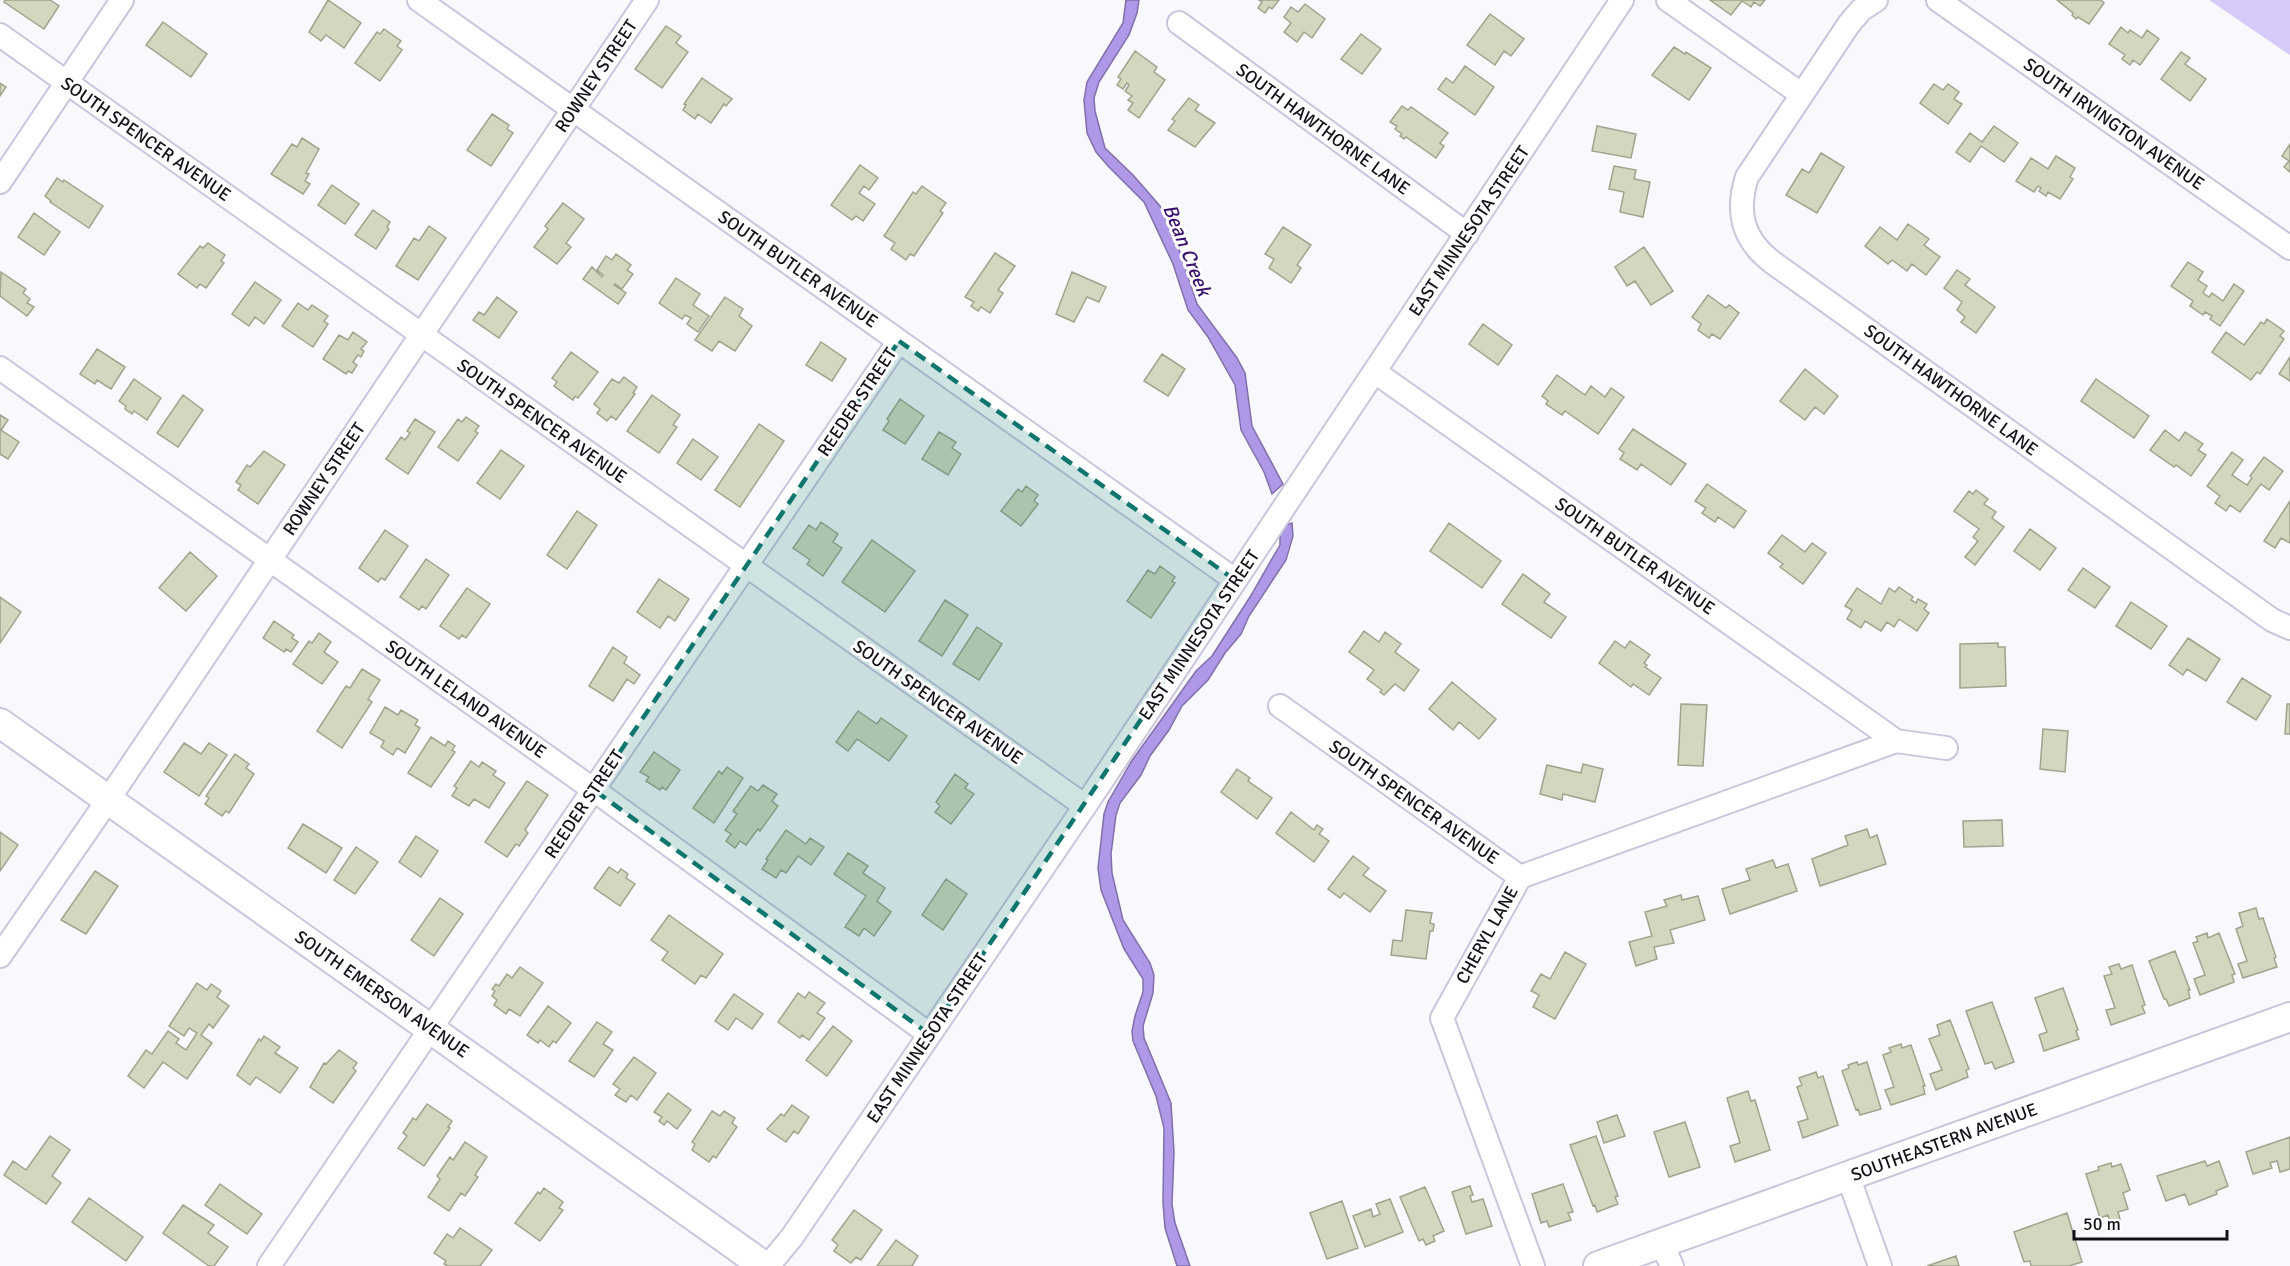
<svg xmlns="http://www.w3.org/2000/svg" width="2290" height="1266" viewBox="0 0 2290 1266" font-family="Signika,sans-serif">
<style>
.green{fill:#d6caf9}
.water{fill:#af98e8;stroke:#8070aa;stroke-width:1.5}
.building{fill:#d3d7bf;stroke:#a0a48d;stroke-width:1.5}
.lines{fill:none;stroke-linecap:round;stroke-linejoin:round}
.minor-casing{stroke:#cbc5dc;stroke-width:26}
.major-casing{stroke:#cbc5dc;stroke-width:32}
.minor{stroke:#fff;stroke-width:22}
.major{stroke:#fff;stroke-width:28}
.marked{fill:#0f766e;fill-opacity:0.2;stroke:#0f766e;stroke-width:4.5;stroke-dasharray:12 8;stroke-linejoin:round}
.labels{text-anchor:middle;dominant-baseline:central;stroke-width:6;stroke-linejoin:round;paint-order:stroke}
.street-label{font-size:18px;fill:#141119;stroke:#fff}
.water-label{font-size:20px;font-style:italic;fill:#3b116e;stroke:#fff}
</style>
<rect width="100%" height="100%" fill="#f9f8fd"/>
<path class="green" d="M2209 0H2290V55Z"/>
<path class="water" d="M1126 0H1139L1137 13 1129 35 1099 82 1094 98 1095 111 1105 148 1133 175 1160 206 1178 246 1197 304 1237 358 1245 373 1252 426 1283 484 1272 494 1264 472 1241 430 1235 385 1208 337 1188 310 1173 264 1144 202 1108 166 1096 152 1087 133 1084 100 1087 82 1123 23Z
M1292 523 1293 536 1286 560 1249 616 1241 634 1225 653 1208 680 1182 706 1169 730 1150 756 1141 775 1120 803 1116 815 1111 854 1112 873 1123 920 1150 963 1154 975 1153 993 1143 1026 1144 1038 1171 1103 1174 1152 1172 1204 1175 1223 1190 1266H1177L1165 1228 1163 1203 1164 1128 1156 1096 1133 1041 1132 1031 1135 1016 1143 992V979L1124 949 1101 890 1098 868 1104 814 1108 802 1131 762 1196 671 1212 656 1250 597 1280 545V527Z"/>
<path class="building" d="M5 0H50L59 6 44 29 4 2Z
M328 0 361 23 344 48 326 35 321 41 309 32Z
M1259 0H1279L1272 9 1269 7 1265 13 1258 8 1262 2Z
M1710 0H1765L1760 6 1754 2 1751 7 1742 1 1731 15Z
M2057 0H2101L2104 3 2089 24 2078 17 2076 19 2072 15 2073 13Z
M1305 4 1325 19 1312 38 1304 32 1297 42 1284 32 1291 23 1284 17 1291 7 1298 12Z
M1490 14 1524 39 1511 56 1504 51 1495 65 1467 45Z
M163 22 207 54 191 77 146 45Z
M666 26 681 36 676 43 688 52 662 88 635 69Z
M2121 27 2128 33 2130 30 2142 38 2147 30 2159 39 2140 65 2133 60 2130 65 2122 59 2125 55 2109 44Z
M384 29 401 41 397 46 402 50 380 81 355 63 377 32 380 34Z
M1361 34 1381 49 1362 74 1341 59Z
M1674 47 1685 54 1686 52 1711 68 1689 100 1652 75Z
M1135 51 1157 67 1154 72 1165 80 1139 118 1128 110 1133 103 1128 100 1132 96 1125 91 1129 85 1127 83 1123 89 1117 85 1121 79 1118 77Z
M2181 52 2190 58 2185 64 2206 79 2190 101 2161 79Z
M1465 66 1494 87 1475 115 1438 89 1446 78 1453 83Z
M702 78 732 99 726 106 724 104 711 123 698 114 695 119 683 110 686 105 684 104Z
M0 83 6 87 0 96Z
M1934 84 1943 90 1948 84 1959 92 1954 99 1962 104 1948 124 1920 103Z
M1189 98 1199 105 1195 110 1215 123 1195 147 1168 130 1175 121 1172 119Z
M1402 106 1408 110 1411 107 1448 133 1440 143 1444 146 1436 158 1406 137 1404 139 1400 136 1402 134 1395 129 1397 126 1390 122Z
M492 114 509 125 507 129 513 133 491 166 467 150Z
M1597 126 1636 134 1631 158 1592 151Z
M1994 126 2018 143 2004 162 1981 146 1970 162 1956 152 1970 133 1982 142Z
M302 138 319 149 306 173 309 174 305 181 310 184 303 194 271 174 292 144 297 147Z
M2290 144V172L2284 167 2289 161 2282 156Z
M1821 153 1844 167 1817 213 1786 195 1802 169 1809 173Z
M2056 156 2075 168 2070 177 2073 179 2060 199 2048 192 2046 196 2039 191 2041 188 2038 186 2034 192 2016 181 2031 158 2048 169Z
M860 165 878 178 869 190 864 186 859 193 875 204 863 221 856 216 852 220 831 205Z
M1614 166 1636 170 1634 179 1650 182 1643 217 1620 212 1624 192 1609 189Z
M57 178 63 182 64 180 103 206 89 228 50 202 51 201 45 196Z
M332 185 359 204 345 224 318 205Z
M922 186 946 203 940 211 943 213 914 256 910 254 906 260 891 249 895 243 884 236 913 192 916 194Z
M563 203 584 219 566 243 571 247 557 264 534 247 548 229 545 226Z
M373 210 390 222 387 227 389 229 376 249 355 235Z
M34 213 60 232 44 255 18 237Z
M1908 224 1929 239 1924 245 1940 257 1926 275 1912 264 1907 271 1892 260 1888 264 1865 246 1880 227 1897 240Z
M429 226 446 238 418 280 396 266 414 238 419 241Z
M1283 227 1311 245 1297 265 1301 268 1291 283 1269 268 1274 259 1265 254Z
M208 243 225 255 221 261 224 263 206 288 200 284 197 288 178 274 200 246 203 248Z
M1644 247 1673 291 1651 305 1635 281 1627 286 1615 267Z
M995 253 1015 266 998 290 1003 293 990 313 981 307 978 311 971 306 974 302 965 297Z
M616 254 631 265 627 270 633 274 622 289 615 284 614 285 626 293 618 304 583 279 592 267 602 277 603 275 597 270 606 256 612 260Z
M2188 262 2203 272 2198 280 2207 286 2203 293 2209 297 2212 293 2223 301 2234 284 2244 291 2220 326 2210 319 2212 316 2205 312 2203 315 2190 306 2193 301 2171 286Z
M1957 270 1970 279 1965 285 1995 307 1976 333 1961 322 1965 317 1957 310 1962 302 1944 288Z
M1 272 26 289 23 293 30 299 27 303 34 307 27 316 0 296Z
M1072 272 1106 287 1099 302 1087 297 1074 322 1056 314Z
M676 278 700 294 693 305 709 316 698 332 687 324 691 318 685 315 682 319 659 303Z
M255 282 281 300 264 324 255 317 249 326 232 314Z
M1708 295 1726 308 1729 305 1739 313 1720 339 1712 334 1709 338 1698 330 1701 324 1692 317Z
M497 297 517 312 499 338 473 320 479 312 484 315Z
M725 297 743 309 739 316 752 326 735 351 719 341 712 351 695 340Z
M298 303 308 310 312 305 328 316 324 321 328 324 313 347 282 326Z
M2267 319 2284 331 2280 336 2284 339 2260 374 2257 372 2251 380 2212 352 2226 332 2244 345 2261 322 2264 324Z
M1483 324 1512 345 1498 365 1469 344Z
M353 332 367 342 361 349 364 351 361 357 358 355 353 362 357 365 352 373 348 371 346 374 323 359 339 335 348 340Z
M821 342 846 359 832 381 806 365Z
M97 349 125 367 111 389 97 380 95 384 80 374Z
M571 352 598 372 578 398 575 396 573 400 554 386 557 382 552 378Z
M1162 354 1185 369 1168 396 1144 381Z
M2290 357V381L2279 374Z
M1805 369 1838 396 1824 414 1815 407 1805 420 1780 401Z
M1557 375 1585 395 1591 386 1605 397 1611 388 1624 397 1598 434 1565 411 1562 415 1546 404 1548 401 1542 396Z
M624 377 637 387 633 393 635 394 616 420 611 416 607 421 597 413 600 409 594 404 612 379 619 383Z
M134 379 161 398 147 420 134 411 132 414 125 409 126 406 119 401Z
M2096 379 2149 416 2134 438 2081 401Z
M183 395 203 410 178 447 157 433Z
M652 395 680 415 673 425 677 427 659 453 627 431Z
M900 399 924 416 905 444 883 430 889 421 887 419Z
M0 415 8 420 1 430 19 442 8 459 0 454Z
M466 417 479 426 475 431 478 433 458 461 438 447 458 419 462 422Z
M415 419 435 432 408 474 386 459 401 437 405 440 410 433 407 431Z
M759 424 784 441 740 507 715 490Z
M1633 429 1686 464 1671 485 1641 464 1637 470 1620 459 1624 453 1619 449Z
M2165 430 2179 441 2185 432 2203 444 2198 450 2206 455 2191 476 2176 465 2174 467 2150 450Z
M939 432 956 442 952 448 961 454 948 475 922 459Z
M693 439 718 457 701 480 677 463Z
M501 450 524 466 500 499 477 483Z
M264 451 285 465 258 504 238 490 241 485 236 482 247 465 250 467Z
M2232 452 2243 460 2232 475 2247 485 2252 478 2250 476 2264 457 2283 471 2269 490 2261 484 2240 512 2230 505 2226 511 2215 503 2220 496 2207 486Z
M1707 484 1746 511 1734 528 1718 517 1715 522 1702 513 1706 508 1695 501Z
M1026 486 1038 495 1034 501 1038 504 1021 526 1001 511 1018 489 1022 492Z
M1976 490 1988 499 1984 504 1996 512 1992 518 2004 527 1975 565 1965 557 1978 541 1973 537 1979 529 1954 511 1969 491 1973 494Z
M2290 501V543L2281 538 2275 548 2264 541Z
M577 511 597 525 567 569 547 555Z
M821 522 838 534 833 542 842 548 823 576 807 564 810 560 793 548 809 525 816 530Z
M1449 523 1501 561 1482 588 1430 551Z
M2030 529 2056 548 2040 570 2014 551Z
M385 530 408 546 385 580 381 578 378 582 359 568Z
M1782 535 1805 552 1812 543 1826 553 1803 584 1780 567 1783 564 1768 553Z
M872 540 915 571 885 612 842 582Z
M190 552 217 576 186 611 159 588Z
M426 559 449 575 426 609 422 606 419 610 400 597Z
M1160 566 1175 577 1172 581 1175 583 1151 618 1127 601 1148 570 1155 574Z
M2083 568 2110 587 2095 608 2068 590Z
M1523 574 1550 594 1544 602 1566 617 1551 638 1502 604Z
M659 579 689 599 675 621 668 616 660 628 637 612Z
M1899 587 1913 597 1911 600 1916 603 1918 599 1927 604 1924 609 1929 613 1917 631 1899 619 1894 627 1887 622 1881 631 1865 621 1861 628 1847 619 1852 610 1845 606 1857 588 1881 604 1889 588 1895 592Z
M467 588 490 604 466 638 462 635 459 639 440 626Z
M0 597 21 612 0 643Z
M945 600 968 615 942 656 919 641Z
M2131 602 2167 626 2151 649 2116 626Z
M274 621 294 635 292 638 298 642 291 652 286 649 284 652 263 638Z
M977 627 1002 644 979 680 953 664Z
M1364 631 1379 642 1385 632 1401 644 1395 652 1419 670 1404 691 1395 684 1384 695 1380 692 1382 690 1367 679 1374 670 1349 652Z
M319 633 331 642 324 652 338 662 322 684 293 664 309 641 312 643Z
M2188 638 2220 659 2206 681 2187 669 2183 675 2169 665Z
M1615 641 1625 648 1630 641 1650 655 1644 663 1647 665 1645 667 1661 678 1649 695 1633 684 1631 687 1599 663Z
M1998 643V647H2005L2006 686 1960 688V644Z
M613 647 627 657 624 663 640 675 634 684 627 679 613 701 589 686Z
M362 669 380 680 368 699 372 702 342 748 317 731 346 686 350 688Z
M2242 678 2271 696 2256 720 2227 702Z
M1452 682 1496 719 1479 739 1459 722 1453 730 1429 709Z
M1681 704 1707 705 1703 766 1678 765Z
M2287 704H2290V734H2285Z
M385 707 398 715 401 710 418 720 415 725 420 728 405 753 397 748 393 755 381 747 384 741 370 733Z
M858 711 877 724 881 718 907 736 889 761 857 739 848 751 836 742Z
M2043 729 2068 731 2065 772 2040 769Z
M431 737 445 746 448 741 455 746 452 750 455 752 431 787 408 773Z
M184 743 201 754 209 743 227 755 199 796 164 772Z
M654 752 680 770 666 790 662 787 660 790 646 781 649 777 640 772Z
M235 754 249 764 246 768 254 774 229 813 226 811 222 816 205 804 209 798 206 796Z
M471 761 479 767 482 762 496 771 493 775 505 783 489 808 474 799 469 806 452 796 457 788 454 786Z
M1583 764 1603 769 1595 802 1563 794 1562 800 1540 794 1547 765 1581 773Z
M727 767 743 778 714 823 693 808 719 771 722 774Z
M1237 769 1250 778 1248 781 1272 798 1257 819 1221 792Z
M955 774 968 784 965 788 974 794 951 824 935 812 940 806 936 802Z
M527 781 548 795 525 830 528 833 519 846 516 844 507 857 485 842Z
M763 785 777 794 772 801 778 806 760 831 758 829 746 845 740 841 735 848 726 841 731 834 725 830 737 814 733 811 751 786 758 791Z
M1291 812 1314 830 1317 825 1323 829 1319 834 1329 841 1314 862 1276 833Z
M2002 820 2003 846 1964 847 1963 821Z
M303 824 342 848 326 873 288 848Z
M1867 829 1870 838 1877 835 1886 864 1820 886 1812 859 1848 845 1845 836Z
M786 830 806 844 810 838 824 847 811 865 798 856 786 873 781 870 776 878 762 869 768 860 766 859Z
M0 832 18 845 0 871Z
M416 836 438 851 421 877 399 862Z
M356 847 378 862 355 894 334 880Z
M848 853 868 866 863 873 885 888 877 901 891 912 874 936 864 928 859 936 845 927 866 896 834 874Z
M1353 856 1369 868 1363 875 1386 891 1370 912 1344 893 1340 898 1328 889Z
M1773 860 1776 868 1788 864 1797 891 1730 914 1722 889 1750 880 1746 869Z
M609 867 618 873 621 869 628 874 626 878 635 884 620 906 594 888Z
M95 871 118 886 86 934 61 920Z
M946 879 967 894 943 930 922 915Z
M1681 895 1682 900 1698 896 1705 920 1670 930 1674 943 1654 947 1657 959 1636 966 1629 942 1652 936 1645 912 1667 906 1664 900Z
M440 898 463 914 434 956 411 940Z
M2256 908 2259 919 2263 918 2276 957 2274 958 2277 967 2243 978 2238 964 2247 961 2236 929 2243 926 2239 913Z
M1406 910 1432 913 1430 923 1434 924 1433 931H1430L1426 959 1391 955 1393 940 1402 941Z
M669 915 723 954 706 978 701 975 695 984 662 960 668 952 651 940Z
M2207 933 2208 938 2219 933 2235 974 2232 975 2234 982 2200 995 2194 979 2205 975 2193 943 2198 941 2196 937Z
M2175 951 2190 990H2188L2190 998 2169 1006 2166 999H2164L2149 961Z
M1565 952 1586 964 1555 1019 1533 1007 1539 995 1531 991 1541 974 1550 979Z
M2119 964 2121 969 2132 965 2145 1005 2142 1006 2145 1013 2111 1025 2106 1010 2115 1008 2104 976 2112 974 2109 967Z
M520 967 543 983 520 1016 509 1009 506 1014 494 1005 497 1000 492 996 495 991 492 989 496 984 499 986 507 974 512 978Z
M197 983 207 990 211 984 221 991 217 997 229 1006 213 1028 209 1024 201 1035 212 1043 187 1079 163 1062 144 1088 128 1076 146 1050 152 1054 168 1031 179 1039 176 1043 186 1050 197 1033 189 1028 184 1036 169 1026Z
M2063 988 2078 1030 2076 1031 2079 1039 2044 1051 2039 1035 2047 1032 2035 998Z
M809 992 825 1003 817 1013 825 1018 809 1040 802 1035 800 1038 778 1022 798 993 805 998Z
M734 994 763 1014 752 1029 736 1018 728 1030 715 1021Z
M1992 1002 2014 1062 1995 1069 1992 1062 1985 1064 1966 1011Z
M548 1006 571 1023 556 1043 553 1041 549 1047 540 1040 538 1043 527 1035Z
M1950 1020 1969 1069 1966 1070 1968 1077 1936 1090 1930 1074 1942 1070 1929 1039 1940 1035 1937 1025Z
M597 1022 612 1032 603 1044 613 1050 594 1077 569 1061Z
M833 1026 852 1041 827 1076 806 1060Z
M264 1036 280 1047 275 1053 298 1068 280 1093 256 1077 250 1085 237 1075 259 1039 261 1041Z
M1901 1044 1902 1048 1911 1045 1925 1086H1923L1925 1094 1891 1105 1885 1090 1894 1087 1883 1055 1891 1052 1889 1048Z
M339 1050 357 1063 353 1068 356 1071 333 1103 310 1087 324 1063 326 1064Z
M634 1057 656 1073 637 1100 631 1095 626 1102 615 1095 620 1089 613 1084Z
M1857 1062 1858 1065 1867 1062 1881 1109 1860 1115 1858 1109 1856 1110 1842 1071 1849 1068 1848 1065Z
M1816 1072 1818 1078 1823 1076 1838 1125 1803 1138 1798 1122 1808 1119 1797 1087 1802 1085 1799 1078Z
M1748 1091 1751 1101 1755 1100 1770 1150 1735 1162 1730 1146 1740 1143 1727 1098Z
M668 1093 691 1110 677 1129 667 1121 664 1125 659 1121 662 1117 654 1112Z
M427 1104 452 1121 448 1127 450 1128 424 1166 398 1148 407 1136 403 1133 413 1118 416 1120Z
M792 1105 809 1117 798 1134 794 1131 786 1142 767 1129 781 1114 784 1116Z
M712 1111 720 1116 724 1111 735 1118 732 1123 737 1127 716 1158 713 1156 709 1162 692 1150 695 1144 692 1142Z
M1617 1115 1625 1136 1604 1143 1597 1122Z
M1685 1122 1700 1167 1669 1177 1654 1132Z
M50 1136 70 1150 52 1176 61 1183 46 1204 4 1175 13 1161 26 1170Z
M1596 1136 1618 1196 1615 1197 1618 1204 1597 1212 1595 1205 1593 1206 1570 1145Z
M2290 1137V1169L2280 1172 2277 1161 2270 1163 2272 1168 2253 1174 2246 1152Z
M465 1142 487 1157 475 1175 478 1177 465 1196 461 1193 449 1211 428 1197 440 1179 437 1176 450 1157 453 1160Z
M2205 1161 2207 1166 2219 1161 2228 1186 2216 1191 2217 1194 2189 1205 2185 1194 2166 1201 2157 1176Z
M2111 1163 2112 1167 2121 1164 2130 1190 2123 1193 2128 1209 2118 1212 2120 1219 2110 1222 2108 1215 2100 1218 2086 1174 2099 1170 2098 1167Z
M220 1184 262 1214 247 1234 205 1205Z
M1563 1184 1573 1212 1568 1213 1571 1220 1549 1227 1547 1221 1541 1223 1532 1194Z
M1470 1186 1473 1195 1470 1196 1472 1202 1483 1199 1492 1226 1466 1234 1452 1192Z
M1425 1187 1444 1231 1433 1236 1435 1241 1426 1245 1423 1239 1419 1241 1400 1197Z
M544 1188 563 1202 559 1208 563 1210 540 1241 515 1223 538 1192 540 1194Z
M89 1198 143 1237 126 1261 72 1222Z
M1390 1199 1403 1232 1365 1247 1353 1216 1371 1209 1373 1217 1380 1214 1376 1204Z
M1342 1201 1358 1248 1327 1259 1310 1213Z
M183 1205 214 1225 208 1233 228 1247 214 1266H209L163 1233Z
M854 1210 882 1230 861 1260 856 1257 851 1263 834 1251 838 1245 832 1240Z
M2067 1213 2082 1262 2069 1266H2031L2030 1261 2024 1262 2014 1232Z
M460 1228 492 1250 480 1266H448L444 1264 446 1261 434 1253 447 1234 453 1238Z
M896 1240 918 1256 912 1266H877Z
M1956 1256 1959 1266H1927Z"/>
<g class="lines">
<defs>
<path id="minor" d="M419 0 1235 580
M1668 0 1801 94
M1876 0 1861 10 1849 24 1747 177C1736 211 1742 239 1772 262L2272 620 2290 628
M1938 0 2290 248
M1179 23 1467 234
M0 35 1085 806
M0 182 122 0
M0 368 594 790 929 1034
M1375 372 1896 741 1946 748
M1280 706 1520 877
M0 956 108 800 647 0
M1848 1176 1880 1266
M1661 1243 1672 1266
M269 1266 899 341
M768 1266 792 1237 1085 806 1622 0
M1533 1266 1442 1018 1520 877 1896 741"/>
<path id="major" d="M0 723 764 1266
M1598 1266 2290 1017"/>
</defs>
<use href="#minor" class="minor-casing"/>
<use href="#major" class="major-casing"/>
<use href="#minor" class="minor"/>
<use href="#major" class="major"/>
</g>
<path class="marked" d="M899 341 1235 580 929 1034 594 790Z"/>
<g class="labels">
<g class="street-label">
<text transform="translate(596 76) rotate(-56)">ROWNEY STREET</text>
<text transform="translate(2114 124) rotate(35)">SOUTH IRVINGTON AVENUE</text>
<text transform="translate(1323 129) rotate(36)">SOUTH HAWTHORNE LANE</text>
<text transform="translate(146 139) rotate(35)">SOUTH SPENCER AVENUE</text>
<text transform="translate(1469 231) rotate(-56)">EAST MINNESOTA STREET</text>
<text transform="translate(798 269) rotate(35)">SOUTH BUTLER AVENUE</text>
<text transform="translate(1951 390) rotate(36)">SOUTH HAWTHORNE LANE</text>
<text transform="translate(857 402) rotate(-56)">REEDER STREET</text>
<text transform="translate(542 421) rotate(35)">SOUTH SPENCER AVENUE</text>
<text transform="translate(324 479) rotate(-56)">ROWNEY STREET</text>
<text transform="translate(1635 556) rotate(35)">SOUTH BUTLER AVENUE</text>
<text transform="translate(1199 635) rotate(-56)">EAST MINNESOTA STREET</text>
<text transform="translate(466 699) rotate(35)">SOUTH LELAND AVENUE</text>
<text transform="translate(938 702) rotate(35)">SOUTH SPENCER AVENUE</text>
<text transform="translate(1414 802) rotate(35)">SOUTH SPENCER AVENUE</text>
<text transform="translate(584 804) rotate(-56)">REEDER STREET</text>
<text transform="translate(1487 935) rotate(-61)">CHERYL LANE</text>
<text transform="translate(382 994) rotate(35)">SOUTH EMERSON AVENUE</text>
<text transform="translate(927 1038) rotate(-56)">EAST MINNESOTA STREET</text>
<text transform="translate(1944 1142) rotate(-20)">SOUTHEASTERN AVENUE</text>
</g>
<g class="water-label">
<text transform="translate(1187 250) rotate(68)">Bean Creek</text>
</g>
</g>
<path d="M2074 1230v9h153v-9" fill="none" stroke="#141119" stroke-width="3"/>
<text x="2083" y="1230" font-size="18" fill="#141119" stroke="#ffffff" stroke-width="4.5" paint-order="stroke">50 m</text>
</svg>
